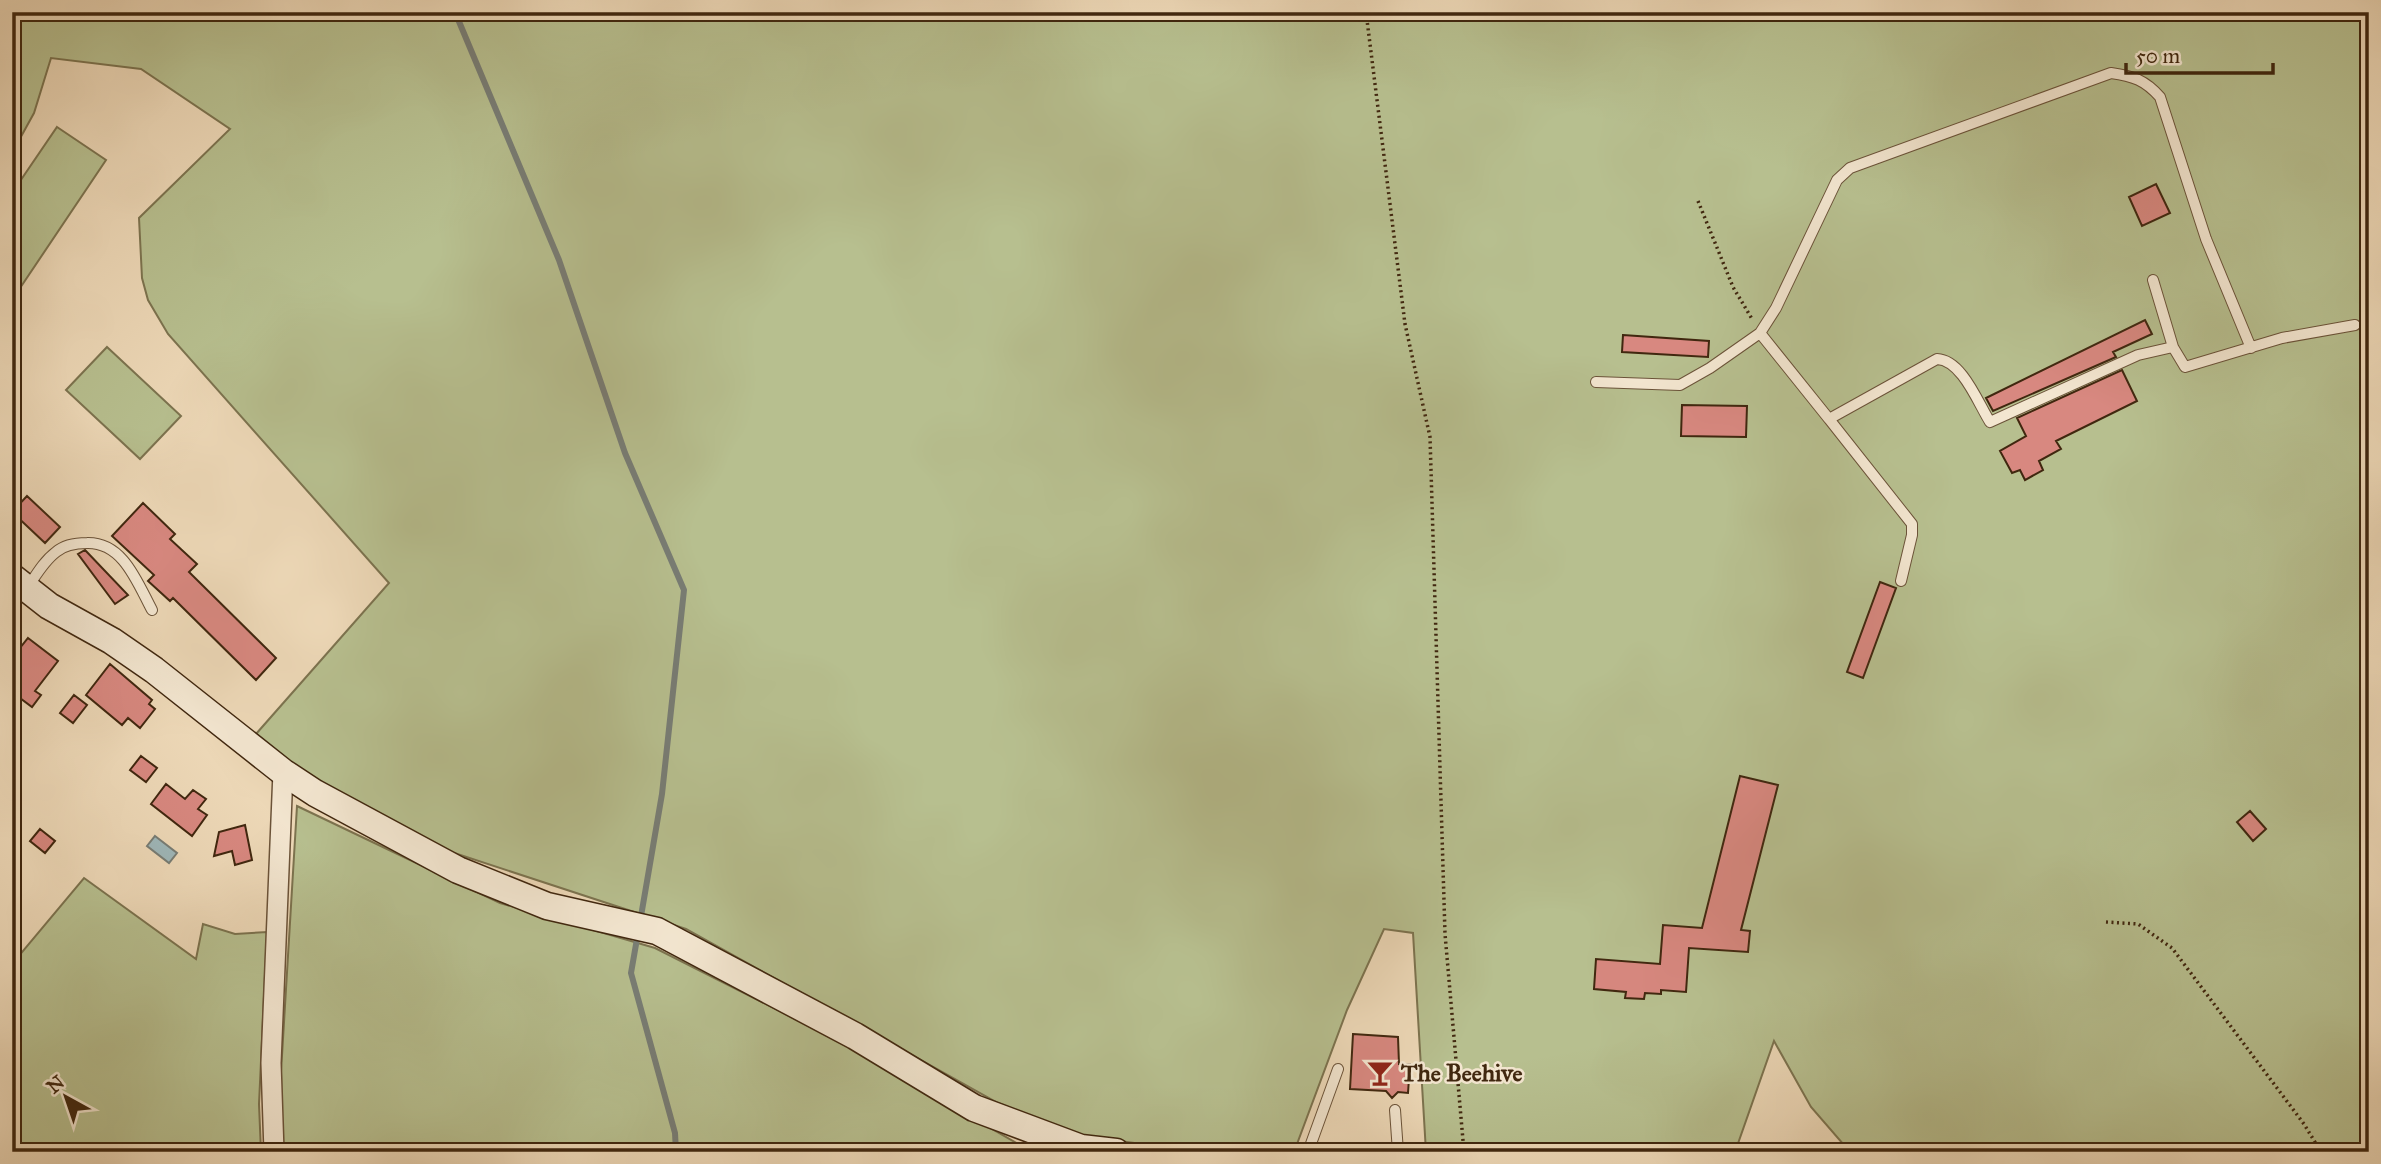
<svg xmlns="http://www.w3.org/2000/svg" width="2381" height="1164" viewBox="0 0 2381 1164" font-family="'IM FELL Great Primer',serif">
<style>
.green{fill:#b7bf8f;stroke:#7c734f;stroke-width:2}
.water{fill:#9eb7b9;stroke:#787d75;stroke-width:2}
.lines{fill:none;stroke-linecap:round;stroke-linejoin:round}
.stream{stroke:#787d75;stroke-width:6}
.building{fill:#d88880;stroke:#40270f;stroke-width:2}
.lane-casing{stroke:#6b5339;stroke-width:12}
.street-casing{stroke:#6b5339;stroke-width:22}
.secondary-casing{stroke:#40270f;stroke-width:29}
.path{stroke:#40270f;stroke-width:3.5;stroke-dasharray:2 3.5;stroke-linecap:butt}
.lane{stroke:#f3e6d0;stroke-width:10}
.street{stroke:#f3e6d0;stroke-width:19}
.secondary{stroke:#f3e6d0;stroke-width:26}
.labels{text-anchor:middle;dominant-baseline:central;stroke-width:5;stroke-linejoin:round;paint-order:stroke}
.poi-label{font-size:24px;font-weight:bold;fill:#40270f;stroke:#f3e6d0;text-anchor:start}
</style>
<rect width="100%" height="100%" fill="#edd8b7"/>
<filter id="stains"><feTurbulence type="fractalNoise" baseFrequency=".00286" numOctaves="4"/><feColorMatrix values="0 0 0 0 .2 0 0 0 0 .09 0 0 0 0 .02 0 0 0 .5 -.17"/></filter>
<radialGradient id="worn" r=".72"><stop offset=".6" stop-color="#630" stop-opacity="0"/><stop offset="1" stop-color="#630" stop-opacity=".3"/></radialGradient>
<path class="green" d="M12 12H2369V1152H1850L1811 1107 1774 1041 1735 1152H1426L1413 933 1384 929 1347 1010 1294 1152 1174 1148 1079 1136 998 1103 686 929 430 845 309 778 256 734 389 583 168 334 148 300 142 278 139 218 230 129 141 69 51 58 34 113 12 153Z
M57 127 106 160 12 300V193Z
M107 347 181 416 140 459 66 390Z
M297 806 500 903 655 948 835 1039 1032 1152H282L281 1072Z
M84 878 196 959 203 924 235 934 267 932 259 1104 261 1152H12V964Z"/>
<path class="water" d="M155 836 177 853 169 863 147 846Z"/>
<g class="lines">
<path class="stream" d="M455 12 559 260 625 453 684 590 662 794 640 922
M638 933 631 973 675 1133 676 1152"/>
</g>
<path class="building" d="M2156 184 2170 213 2142 226 2129 197Z
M2145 320 2152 334 2113 352 2116 357 1993 411 1986 398Z
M1623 335 1709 341 1708 357 1622 352Z
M2122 370 2137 401 2056 441 2061 449 2039 461 2043 470 2025 480 2020 470 2012 473 2000 451 2026 436 2017 418Z
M1682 405 1747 406 1746 437 1681 436Z
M27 496 60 527 45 543 12 512Z
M143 503 175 534 170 539 197 564 189 572 276 658 256 680 173 598 170 601 148 581 154 575 112 536Z
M85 550 128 595 115 604 78 554Z
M1880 582 1896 588 1863 678 1847 672Z
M28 638 58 661 35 691 41 695 32 707 12 692V658Z
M110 664 152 700 149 704 155 709 140 728 128 718 122 725 86 695Z
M74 695 87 705 73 723 60 713Z
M141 756 157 768 146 782 130 770Z
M1740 776 1778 785 1741 930 1750 931 1748 952 1689 948 1686 992 1661 990V994L1645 993 1644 999 1625 998 1626 992 1594 989 1596 959 1660 964 1663 925 1702 928Z
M166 784 185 799 193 790 206 799 198 809 207 815 192 836 151 804Z
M2250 811 2266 829 2253 841 2237 822Z
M245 825 252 860 235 865 232 851 214 856 219 832Z
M40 829 55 841 45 853 30 841Z
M1353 1034 1398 1037 1399 1064H1410L1408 1093 1398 1092 1392 1098 1386 1091 1350 1089Z"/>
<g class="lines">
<defs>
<path id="lane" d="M2153 280 2173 347
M1760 333 1829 419 1937 359C1962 360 1978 403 1990 422L2138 355 2173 347 2185 367 2282 338 2355 325
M1596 382 1680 385 1710 368 1760 333 1776 308 1837 180 1850 168 2111 73C2133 76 2145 80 2160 97L2206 239 2251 348
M1829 419 1912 524V535L1901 581
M28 587C36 575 44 561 56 552 64 545 76 543 87 543 123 542 137 582 152 610
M1395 1110 1398 1152
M1308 1152 1338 1069"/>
<path id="street" d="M274 1152 271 1063 283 772"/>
<path id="secondary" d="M12 577 49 606 112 641 154 670 283 772 315 793 458 870 547 906 657 931 855 1036 974 1108 1081 1148 1116 1152"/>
</defs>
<use href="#lane" class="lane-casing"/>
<use href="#street" class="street-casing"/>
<use href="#secondary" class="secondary-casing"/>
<path class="path" d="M1366 12 1405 324 1430 437 1445 934 1464 1152
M1698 201 1733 287 1752 319
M2106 922 2138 924 2172 948 2304 1124 2321 1152"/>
<use href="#lane" class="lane"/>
<use href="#street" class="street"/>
<use href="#secondary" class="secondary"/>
</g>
<defs>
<symbol id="bar-bare" viewBox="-9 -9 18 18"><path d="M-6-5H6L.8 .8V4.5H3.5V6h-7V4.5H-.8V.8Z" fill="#8f2418" stroke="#f3e6d0" stroke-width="2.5" paint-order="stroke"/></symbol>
</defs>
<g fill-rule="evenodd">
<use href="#bar-bare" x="1361" y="1054" width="38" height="38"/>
</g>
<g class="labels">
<g class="poi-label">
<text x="1401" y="1073">The Beehive</text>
</g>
</g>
<rect width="2381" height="1164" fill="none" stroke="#edd8b7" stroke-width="42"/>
<rect x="14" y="14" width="2353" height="1136" fill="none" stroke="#40270f" stroke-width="3.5"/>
<rect x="21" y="21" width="2339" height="1122" fill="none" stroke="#40270f" stroke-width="2"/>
<g transform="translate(66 1097) rotate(320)" stroke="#f3e6d0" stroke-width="5" paint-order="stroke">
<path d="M0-5L12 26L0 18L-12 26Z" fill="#40270f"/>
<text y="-10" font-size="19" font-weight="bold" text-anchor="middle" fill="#40270f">N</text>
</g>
<path d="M2126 63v10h147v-10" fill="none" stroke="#40270f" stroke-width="3.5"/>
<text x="2136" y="63" font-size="21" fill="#40270f" stroke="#f3e6d0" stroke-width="5" paint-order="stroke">50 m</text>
<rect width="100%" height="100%" filter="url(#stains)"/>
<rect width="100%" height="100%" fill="url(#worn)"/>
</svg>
